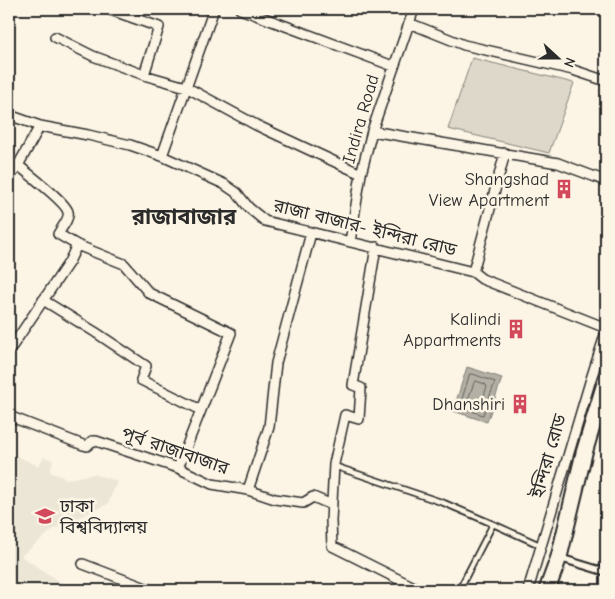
<svg xmlns="http://www.w3.org/2000/svg" width="615" height="599" viewBox="0 0 615 599" font-family="'Comic Neue','Noto Sans Bengali',sans-serif">
<style>
.built{fill:#ece6d7}
.green{fill:#ded8ca;stroke:#84827a}
.water{fill:#b4b0a5;stroke:#7d7b74}
.lines{fill:none;stroke-linecap:round;stroke-linejoin:round}
.shore{stroke:#62605c;stroke-width:1}
.service-casing{stroke:#2b2b2b;stroke-width:8}
.pedestrian-casing{stroke:#2b2b2b;stroke-width:10}
.minor-casing{stroke:#2b2b2b;stroke-width:12}
.trunk-casing{stroke:#2b2b2b;stroke-width:19}
.service{stroke:#fcf5e5;stroke-width:4.5}
.pedestrian{stroke:#fcf5e5;stroke-width:6}
.minor{stroke:#fcf5e5;stroke-width:9}
.trunk{stroke:#fcf5e5;stroke-width:15}
.labels{text-anchor:middle;dominant-baseline:central;stroke-width:5;stroke-linejoin:round;paint-order:stroke}
.street-label{font-size:18px;fill:#2b2b2b;stroke:#fcf5e5}
.poi-label{font-size:18px;fill:#2b2b2b;stroke:#fcf5e5;text-anchor:end}
.district-label{font-size:22px;font-weight:bold;fill:#2b2b2b;stroke:#fcf5e5}
</style>
<rect width="100%" height="100%" fill="#fcf5e5"/>
<filter id="ink" filterUnits="userSpaceOnUse"><feTurbulence type="fractalNoise" baseFrequency=".02" numOctaves="2"/><feDisplacementMap in="SourceGraphic" scale="10" xChannelSelector="R" yChannelSelector="G"/><feConvolveMatrix kernelMatrix="1 2 1 2 8 2 1 2 1" color-interpolation-filters="sRGB"/></filter>
<g filter="url(#ink)">
<path class="built" d="M9 452 38 466 44 457 53 460 50 472 67 479 94 474 117 481 108 504 55 528 21 556 71 589 70 590H9Z"/>
<path class="green" d="M472 58 574 83 549 153 448 129Z"/>
<path class="water" d="M467 367 502 378 487 422 453 411Z"/>
<g class="lines">
<path class="shore" d="M470 374H473L495 382 483 415 460 407Z
M476 381 485 384 487 386 481 406 479 407 469 404 467 402 474 383Z"/>
<defs>
<path id="service" d="M334 466 444 503 493 524
M459 590 493 524 542 546"/>
<path id="pedestrian" d="M560 558 606 572"/>
<path id="minor" d="M108 9 159 27 144 75
M240 9 393 66
M409 23 464 45 573 70 606 81
M55 37 93 56 144 75 186 87 256 125 361 174
M9 115 40 126 88 135 130 145 162 156 224 184 237 193 249 208 265 221 473 272 482 279 606 328
M372 131 558 163 606 181
M162 156 214 9
M18 165C27 173 66 202 68 212 70 218 61 229 58 234L77 245 124 264 149 293 231 333 201 410 141 380 146 366 95 332 43 300
M9 177 16 169 40 126
M350 242 361 174 372 131 414 9
M376 247 353 385 361 388 359 419 345 415 334 464 331 521 332 546 420 590
M473 272 505 153
M9 351 69 262 77 245
M9 416 83 445 87 446 92 441H96L178 468 212 484 248 490 275 499 303 503 313 497 332 505
M178 468 201 410
M248 490 269 427 276 363 311 233
M83 564 151 590
M528 590 590 382 606 332"/>
<path id="trunk" d="M547 590 559 557 584 453 606 380"/>
</defs>
<use href="#service" class="service-casing"/>
<use href="#pedestrian" class="pedestrian-casing"/>
<use href="#minor" class="minor-casing"/>
<use href="#trunk" class="trunk-casing"/>
<use href="#service" class="service"/>
<use href="#pedestrian" class="pedestrian"/>
<use href="#minor" class="minor"/>
<use href="#trunk" class="trunk"/>
</g>
</g>
<defs>
<symbol id="building-bare" viewBox="-9 -9 18 18"><path d="M-4-6H4V6H1V3H-1V6H-4ZM-2.5-4.3h1.7v1.8h-1.7ZM.8-4.3h1.7v1.8H.8ZM-2.5-1h1.7V.8h-1.7ZM.8-1h1.7V.8H.8Z" fill="#d1495b" stroke="#fcf5e5" stroke-width="2.5" paint-order="stroke"/></symbol>
<symbol id="university-bare" viewBox="-9 -9 18 18"><path d="M0-5L7-2L0 1L-7-2ZM-4 1L0 2.5L4 1V4Q0 6-4 4Z" fill="#d1495b" stroke="#fcf5e5" stroke-width="2.5" paint-order="stroke"/></symbol>
</defs>
<g fill-rule="evenodd">
<use href="#building-bare" x="550" y="175" width="28" height="28"/>
<use href="#building-bare" x="502" y="315" width="28" height="28"/>
<use href="#building-bare" x="506" y="390" width="28" height="28"/>
<use href="#university-bare" x="31" y="502" width="28" height="28"/>
</g>
<g class="labels">
<g class="street-label">
<text transform="translate(361 119) rotate(-74)">Indira Road</text>
<text transform="translate(365 228) rotate(14)">রাজা বাজার- ইন্দিরা রোড</text>
<text transform="translate(175 451) rotate(19)">পূর্ব রাজাবাজার</text>
<text transform="translate(549 456) rotate(-74)">ইন্দিরা রোড</text>
</g>
<g class="poi-label">
<text x="549" y="179">Shangshad<tspan x="549" dy="21">View Apartment</tspan></text>
<text x="501" y="319">Kalindi<tspan x="501" dy="21">Appartments</tspan></text>
<text x="505" y="404">Dhanshiri</text>
<text x="60" y="506" text-anchor="start">ঢাকা<tspan x="60" dy="21">বিশ্ববিদ্যালয়</tspan></text>
</g>
<g class="district-label">
<text x="184" y="217">রাজাবাজার</text>
</g>
</g>
<rect width="615" height="599" fill="none" stroke="#fcf5e5" stroke-width="30"/>
<rect x="15" y="15" width="585" height="569" fill="none" stroke="#2b2b2b" stroke-width="2" filter="url(#ink)"/>
<g transform="translate(558 58) rotate(111)" stroke="#fcf5e5" stroke-width="4" paint-order="stroke">
<path d="M0-4L9 19L0 12L-9 19Z" fill="#2b2b2b"/>
<text y="-8" font-size="14" font-weight="bold" text-anchor="middle" fill="#2b2b2b">N</text>
</g>
</svg>
